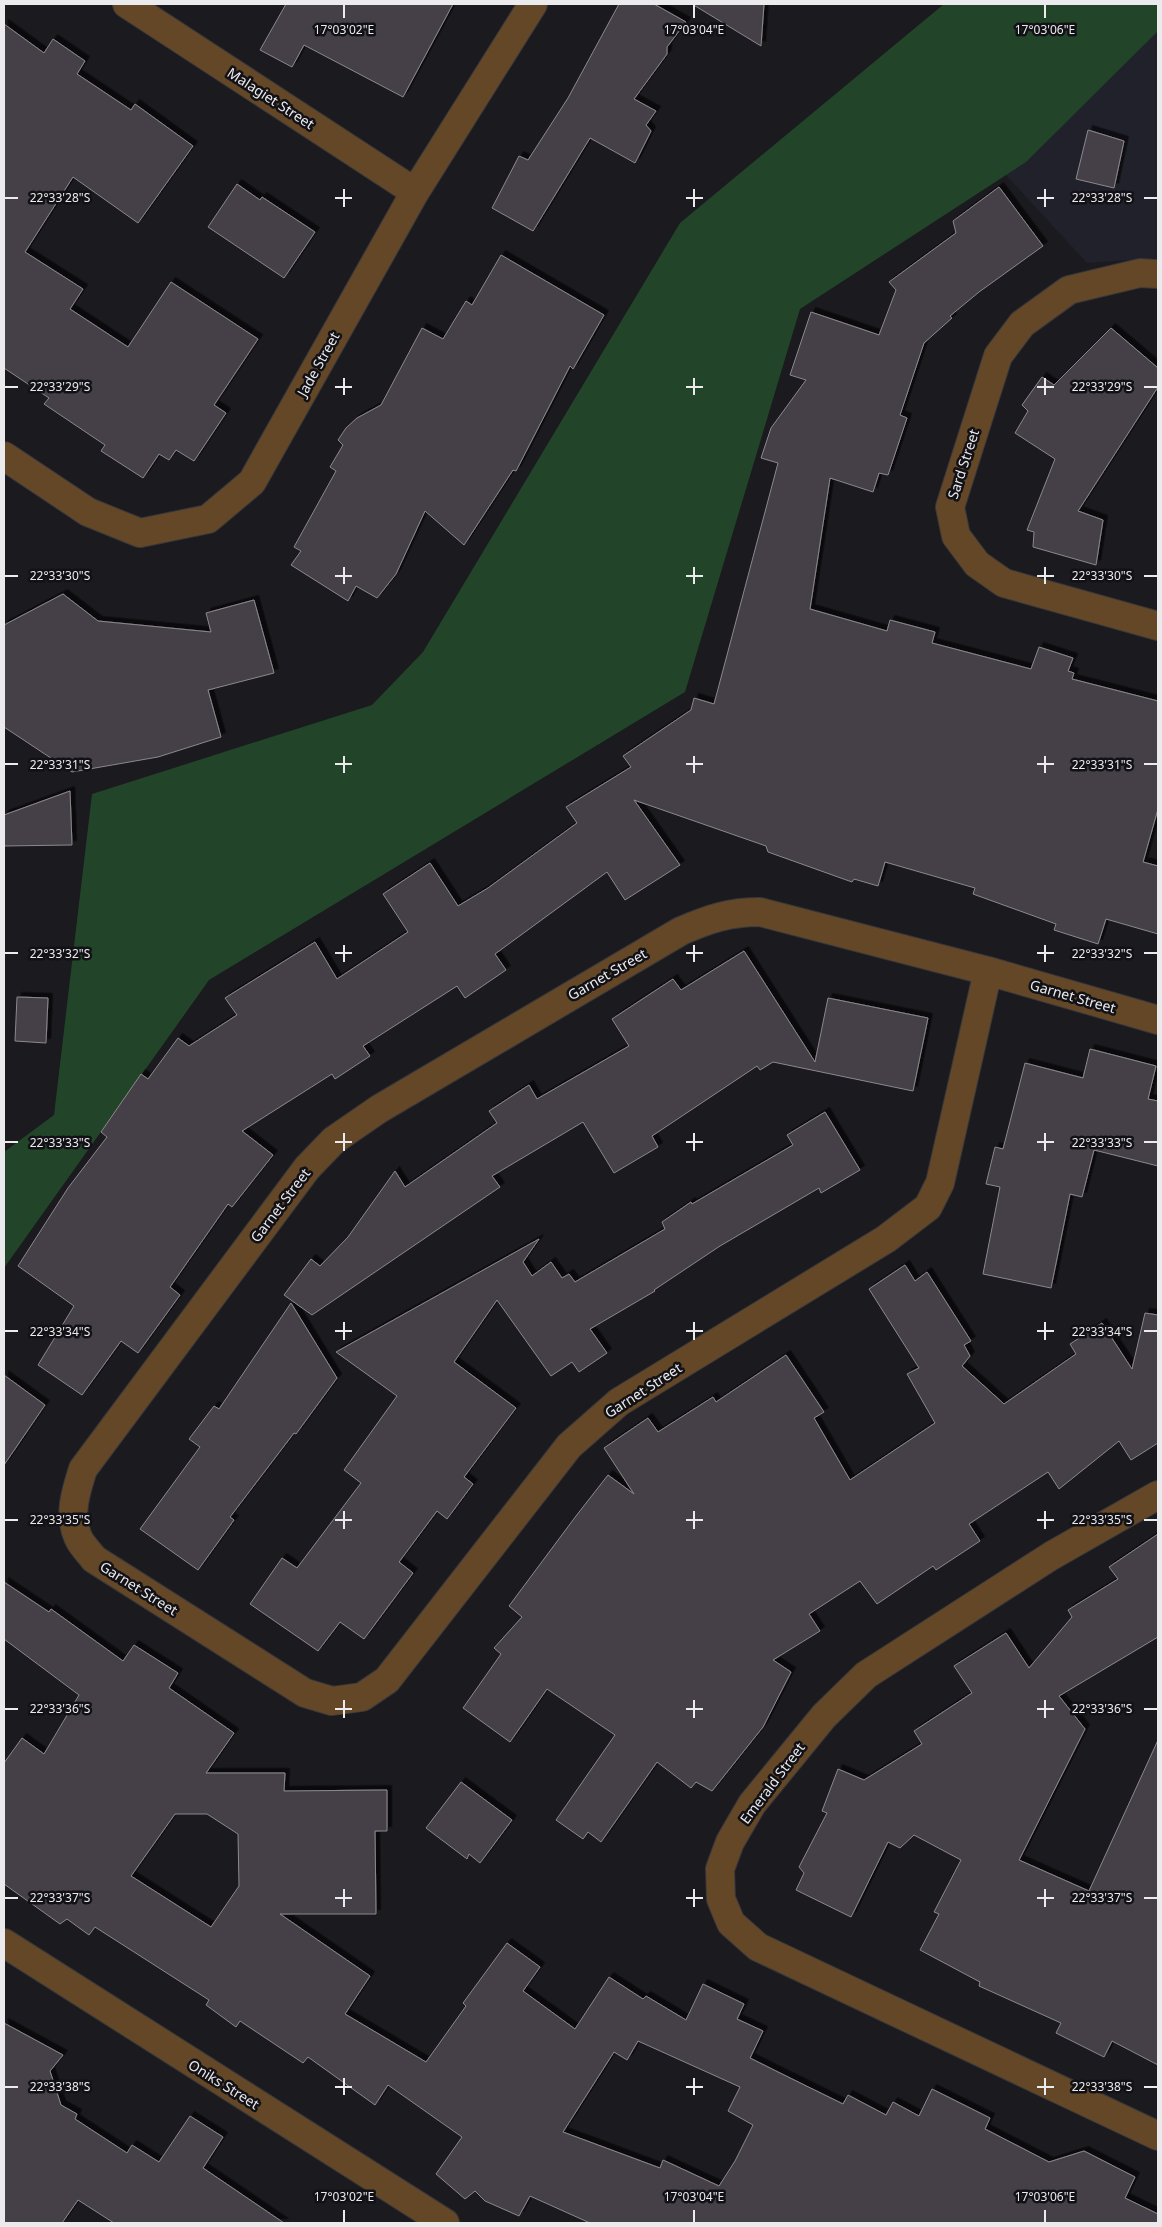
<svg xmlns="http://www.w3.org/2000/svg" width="1162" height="2227" viewBox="0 0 1162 2227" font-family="'Noto Sans',sans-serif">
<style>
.built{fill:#21212c}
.green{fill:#22452a}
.building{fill:#454146;stroke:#8c888d;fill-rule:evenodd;filter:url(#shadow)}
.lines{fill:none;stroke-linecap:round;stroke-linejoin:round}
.street-casing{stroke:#37373c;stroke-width:30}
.street{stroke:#634727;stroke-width:28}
.ticks{fill:none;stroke:#ebebee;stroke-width:2}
.labels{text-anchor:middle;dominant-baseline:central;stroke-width:5;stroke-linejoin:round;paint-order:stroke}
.street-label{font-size:14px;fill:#ebebee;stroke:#111116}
.ticks-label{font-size:12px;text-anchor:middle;fill:#ebebee;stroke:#111116;stroke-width:5;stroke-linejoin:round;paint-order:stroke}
</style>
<defs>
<filter id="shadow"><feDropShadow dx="4.5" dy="-4.5" stdDeviation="0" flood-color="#0009"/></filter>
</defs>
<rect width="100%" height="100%" fill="#1a1a1f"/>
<path class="built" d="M1158 29V258L1087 263 1004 173Z"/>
<path class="green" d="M944 4H1158V31L1026 162 800 309 685 692 209 980 4 1268V1152L54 1115 92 794 372 705 423 652 680 223Z"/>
<path class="building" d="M286 4H453L403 97 304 45 292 67 260 50Z
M619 4H654L686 22 667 47V54L634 99 656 111 646 125 651 131 635 163 590 138 533 231 492 208 519 156 528 160 568 98Z
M692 4H764L761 46Z
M4 24 44 53 53 39 85 61 77 74 131 110 135 104 193 146 138 223 73 177 25 252 83 289 70 309 128 347 171 282 258 339 214 405 226 413 194 461 176 450 169 460 159 454 143 478 101 451 105 445 44 404 49 398 4 368Z
M1088 130 1124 141 1114 188 1076 179Z
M237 184 260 200 262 197 315 232 284 278 208 227Z
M999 187 1043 246 979 292 950 316 952 318 924 343 900 415 907 418 888 475 879 473 873 492 830 478 810 609 887 631 890 620 935 632 932 643 1031 669 1039 647 1073 658 1068 671 1074 673 1072 679 1158 701V809L1143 862 1158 866V934L1106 919 1098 944 1054 930 1056 924 973 894 975 888 885 862 878 886 854 879 852 882 768 852 766 846 634 800 680 865 625 900 607 872 495 954 506 970 465 998 457 986 363 1046 370 1056 335 1079 332 1074 242 1131 273 1155 232 1207 228 1204 170 1287 180 1295 138 1353 121 1341 82 1395 38 1365 74 1306 18 1266 68 1188 107 1137 101 1132 141 1074 148 1079 178 1038 189 1046 237 1015 225 998 315 942 337 979 408 932 383 894 430 863 458 906 488 888 577 823 566 807 631 767 623 756 691 710 694 698 714 704 778 463 761 458 771 428 806 380 790 375 811 312 879 335 896 290 889 282 956 233 953 221Z
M501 255 604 315 573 369 570 366 516 471 513 470 464 545 425 511 396 574 377 598 356 586 348 601 291 565 301 551 294 547 336 471 330 467 343 445 338 440 346 428 357 418 381 405 422 328 443 339 466 301 472 305Z
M1111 328 1158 368V387L1078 511 1103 520 1096 565 1033 547 1034 532 1027 530 1055 459 1015 433 1028 411 1022 405 1042 377 1054 385Z
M63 594 98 621 211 632 206 613 254 600 274 673 208 690 221 737 158 757 72 772 4 727V625Z
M70 791 72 845 4 846V815Z
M744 951 815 1062 828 998 928 1018 913 1091 773 1062 760 1070 757 1066 652 1136 658 1147 614 1173 583 1122 492 1176 500 1187 312 1315 284 1295 311 1259 320 1266 348 1237 395 1171 405 1187 497 1123 489 1111 529 1085 537 1099 629 1046 612 1019 673 979 681 990Z
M17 997 48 998 46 1043 15 1041Z
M1090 1049 1156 1066 1148 1099 1158 1101V1166L1094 1150 1082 1197 1070 1194 1051 1288 983 1274 1000 1187 986 1184 995 1147 1003 1149 1025 1063 1083 1078Z
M825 1112 860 1170 821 1193 819 1188 720 1246 654 1290 655 1291 590 1329 607 1353 579 1372 572 1362 551 1376 497 1300 454 1362 516 1408 464 1477 473 1484 447 1519 437 1511 399 1562 413 1573 364 1639 340 1622 318 1651 250 1604 282 1558 297 1568 361 1483 344 1470 397 1396 336 1352 539 1239 523 1262 532 1276 551 1262 562 1278 569 1274 575 1282 665 1229 662 1222 691 1202 692 1204 793 1145 787 1135Z
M905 1265 915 1281 927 1272 971 1341 964 1345 970 1356 962 1366 1004 1404 1076 1354 1070 1344 1102 1323 1132 1369 1145 1313 1158 1315V1443L1131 1460 1119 1441 1059 1489 1048 1472 969 1524 980 1541 936 1570 933 1566 877 1604 860 1581 809 1614 820 1631 773 1660 791 1672 763 1727 712 1791 696 1782 691 1788 657 1762 601 1842 588 1832 583 1839 556 1820 615 1735 547 1689 510 1742 463 1708 501 1654 494 1648 522 1617 509 1606 576 1516 608 1475 634 1494 604 1448 648 1418 658 1432 713 1397 716 1402 786 1355 824 1412 814 1418 850 1480 935 1423 907 1374 919 1368 869 1289Z
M291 1303 337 1378 296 1434 294 1433 230 1517 234 1520 198 1570 140 1529 200 1447 189 1439 214 1406 219 1409Z
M4 1375 45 1405 4 1465Z
M1158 1534V1637L1059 1696 1085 1729 1019 1860 1089 1891 1158 1740V2065L1112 2041 1104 2057 1056 2033 1061 2023 979 1986 980 1982 920 1950 939 1914 934 1912 961 1860 914 1835 900 1848 888 1842 851 1917 796 1890 804 1873 799 1867 827 1813 822 1811 838 1769 864 1780 922 1744 914 1731 972 1693 954 1666 1006 1633 1029 1668 1072 1617 1068 1610 1118 1579 1109 1567Z
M4 1582 49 1612 51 1609 123 1661 134 1645 178 1673 169 1688 234 1733 206 1773H285L284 1791 387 1790V1831H375L376 1914H280L370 1976 345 2014 426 2062 466 2006 463 2003 507 1943 540 1967 523 1991 575 2029 609 1977 643 1999 646 1996 686 2020 703 1984 744 2004 737 2019 763 2031 750 2058 780 2073 843 2104 848 2095 886 2115 893 2102 919 2116 932 2089 990 2118 985 2129 1049 2162 1084 2151 1135 2177 1125 2198 1158 2214V2223H590L530 2196 519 2216 485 2201 475 2191 465 2199 436 2174 462 2137 388 2085 375 2105 308 2057 303 2063 240 2021 236 2027 206 2005 209 2000 95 1927 89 1935 67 1919 60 1924 4 1884V1763L22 1738 44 1754 79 1695 4 1639ZM175 1814H207L238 1834 239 1886 211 1927 131 1876ZM638 2041 740 2087 728 2111 753 2125 735 2161 719 2186 663 2160 660 2168 563 2132 614 2052 627 2060Z
M461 1782 512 1820 480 1863 469 1854 467 1859 426 1828Z
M4 2023 63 2055 50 2071 61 2105 77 2114 75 2119 127 2153 132 2145 159 2162 190 2116 223 2137 203 2168 284 2223H114L78 2200 62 2223H4Z"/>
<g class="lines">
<defs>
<path id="street" d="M127 4 415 192
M1158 274 1140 273 1069 290 1022 324 998 356 950 507 956 536 977 564 1004 583 1158 626
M4 456 88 512 140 533 208 519 252 482 415 192 533 4
M988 971 940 1183 928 1207 886 1239 619 1402 569 1446 387 1680 362 1697 332 1701 305 1693 94 1559C89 1552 81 1545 78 1537 68 1515 76 1491 83 1469L307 1168 334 1140 379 1109 681 931C709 919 729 912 760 912L988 971 1158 1020
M1158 1495 1051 1556 866 1675 824 1716 752 1804 730 1842 720 1869 721 1899 731 1923 758 1947 1158 2136
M4 1943 445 2223"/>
</defs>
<use href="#street" class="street-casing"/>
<use href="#street" class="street"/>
</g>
<path class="ticks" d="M344 5V18M694 5V18M1045 5V18M344 189V207M694 189V207M1045 189V207M5 198H18M335 198H352M686 198H703M1037 198H1054M1144 198H1157M344 378V395M694 378V395M1045 378V395M5 387H18M335 387H352M686 387H703M1037 387H1054M1144 387H1157M344 567V584M694 567V584M1045 567V584M5 576H18M335 576H352M686 576H703M1037 576H1054M1144 576H1157M344 756V773M694 756V773M1045 756V773M5 764H18M335 764H352M686 764H703M1037 764H1054M1144 764H1157M344 945V962M694 945V962M1045 945V962M5 953H18M335 953H352M686 953H703M1037 953H1054M1144 953H1157M344 1133V1151M694 1133V1151M1045 1133V1151M5 1142H18M335 1142H352M686 1142H703M1037 1142H1054M1144 1142H1157M344 1322V1340M694 1322V1340M1045 1322V1340M5 1331H18M335 1331H352M686 1331H703M1037 1331H1054M1144 1331H1157M344 1511V1529M694 1511V1529M1045 1511V1529M5 1520H18M335 1520H352M686 1520H703M1037 1520H1054M1144 1520H1157M344 1700V1718M694 1700V1718M1045 1700V1718M5 1709H18M335 1709H352M686 1709H703M1037 1709H1054M1144 1709H1157M344 1889V1907M694 1889V1907M1045 1889V1907M5 1898H18M335 1898H352M686 1898H703M1037 1898H1054M1144 1898H1157M344 2078V2095M694 2078V2095M1045 2078V2095M5 2087H18M335 2087H352M686 2087H703M1037 2087H1054M1144 2087H1157M344 2210V2222M694 2210V2222M1045 2210V2222"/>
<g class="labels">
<g class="street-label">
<text transform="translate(271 98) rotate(33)">Malagiet Street</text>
<text transform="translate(318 364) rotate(-61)">Jade Street</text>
<text transform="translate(963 464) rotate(-72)">Sard Street</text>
<text transform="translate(607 974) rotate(-30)">Garnet Street</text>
<text transform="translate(1073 996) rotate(16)">Garnet Street</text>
<text transform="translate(280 1205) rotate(-53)">Garnet Street</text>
<text transform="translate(643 1390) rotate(-33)">Garnet Street</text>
<text transform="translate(139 1588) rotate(32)">Garnet Street</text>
<text transform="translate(772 1783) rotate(-53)">Emerald Street</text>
<text transform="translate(224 2084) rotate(32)">Oniks Street</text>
</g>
</g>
<g class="ticks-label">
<text x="344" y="34">17°03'02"E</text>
<text x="694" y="34">17°03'04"E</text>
<text x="1045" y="34">17°03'06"E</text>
<text x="60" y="202">22°33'28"S</text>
<text x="1102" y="202">22°33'28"S</text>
<text x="60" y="391">22°33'29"S</text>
<text x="1102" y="391">22°33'29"S</text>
<text x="60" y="580">22°33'30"S</text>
<text x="1102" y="580">22°33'30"S</text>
<text x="60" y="769">22°33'31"S</text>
<text x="1102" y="769">22°33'31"S</text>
<text x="60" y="958">22°33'32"S</text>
<text x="1102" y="958">22°33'32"S</text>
<text x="60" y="1147">22°33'33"S</text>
<text x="1102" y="1147">22°33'33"S</text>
<text x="60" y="1336">22°33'34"S</text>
<text x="1102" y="1336">22°33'34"S</text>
<text x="60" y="1524">22°33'35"S</text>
<text x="1102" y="1524">22°33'35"S</text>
<text x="60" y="1713">22°33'36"S</text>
<text x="1102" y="1713">22°33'36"S</text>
<text x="60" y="1902">22°33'37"S</text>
<text x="1102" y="1902">22°33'37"S</text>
<text x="60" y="2091">22°33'38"S</text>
<text x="1102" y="2091">22°33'38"S</text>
<text x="344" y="2201">17°03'02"E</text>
<text x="694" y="2201">17°03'04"E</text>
<text x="1045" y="2201">17°03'06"E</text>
</g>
<rect width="1162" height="2227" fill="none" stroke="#ebebee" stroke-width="10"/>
</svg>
